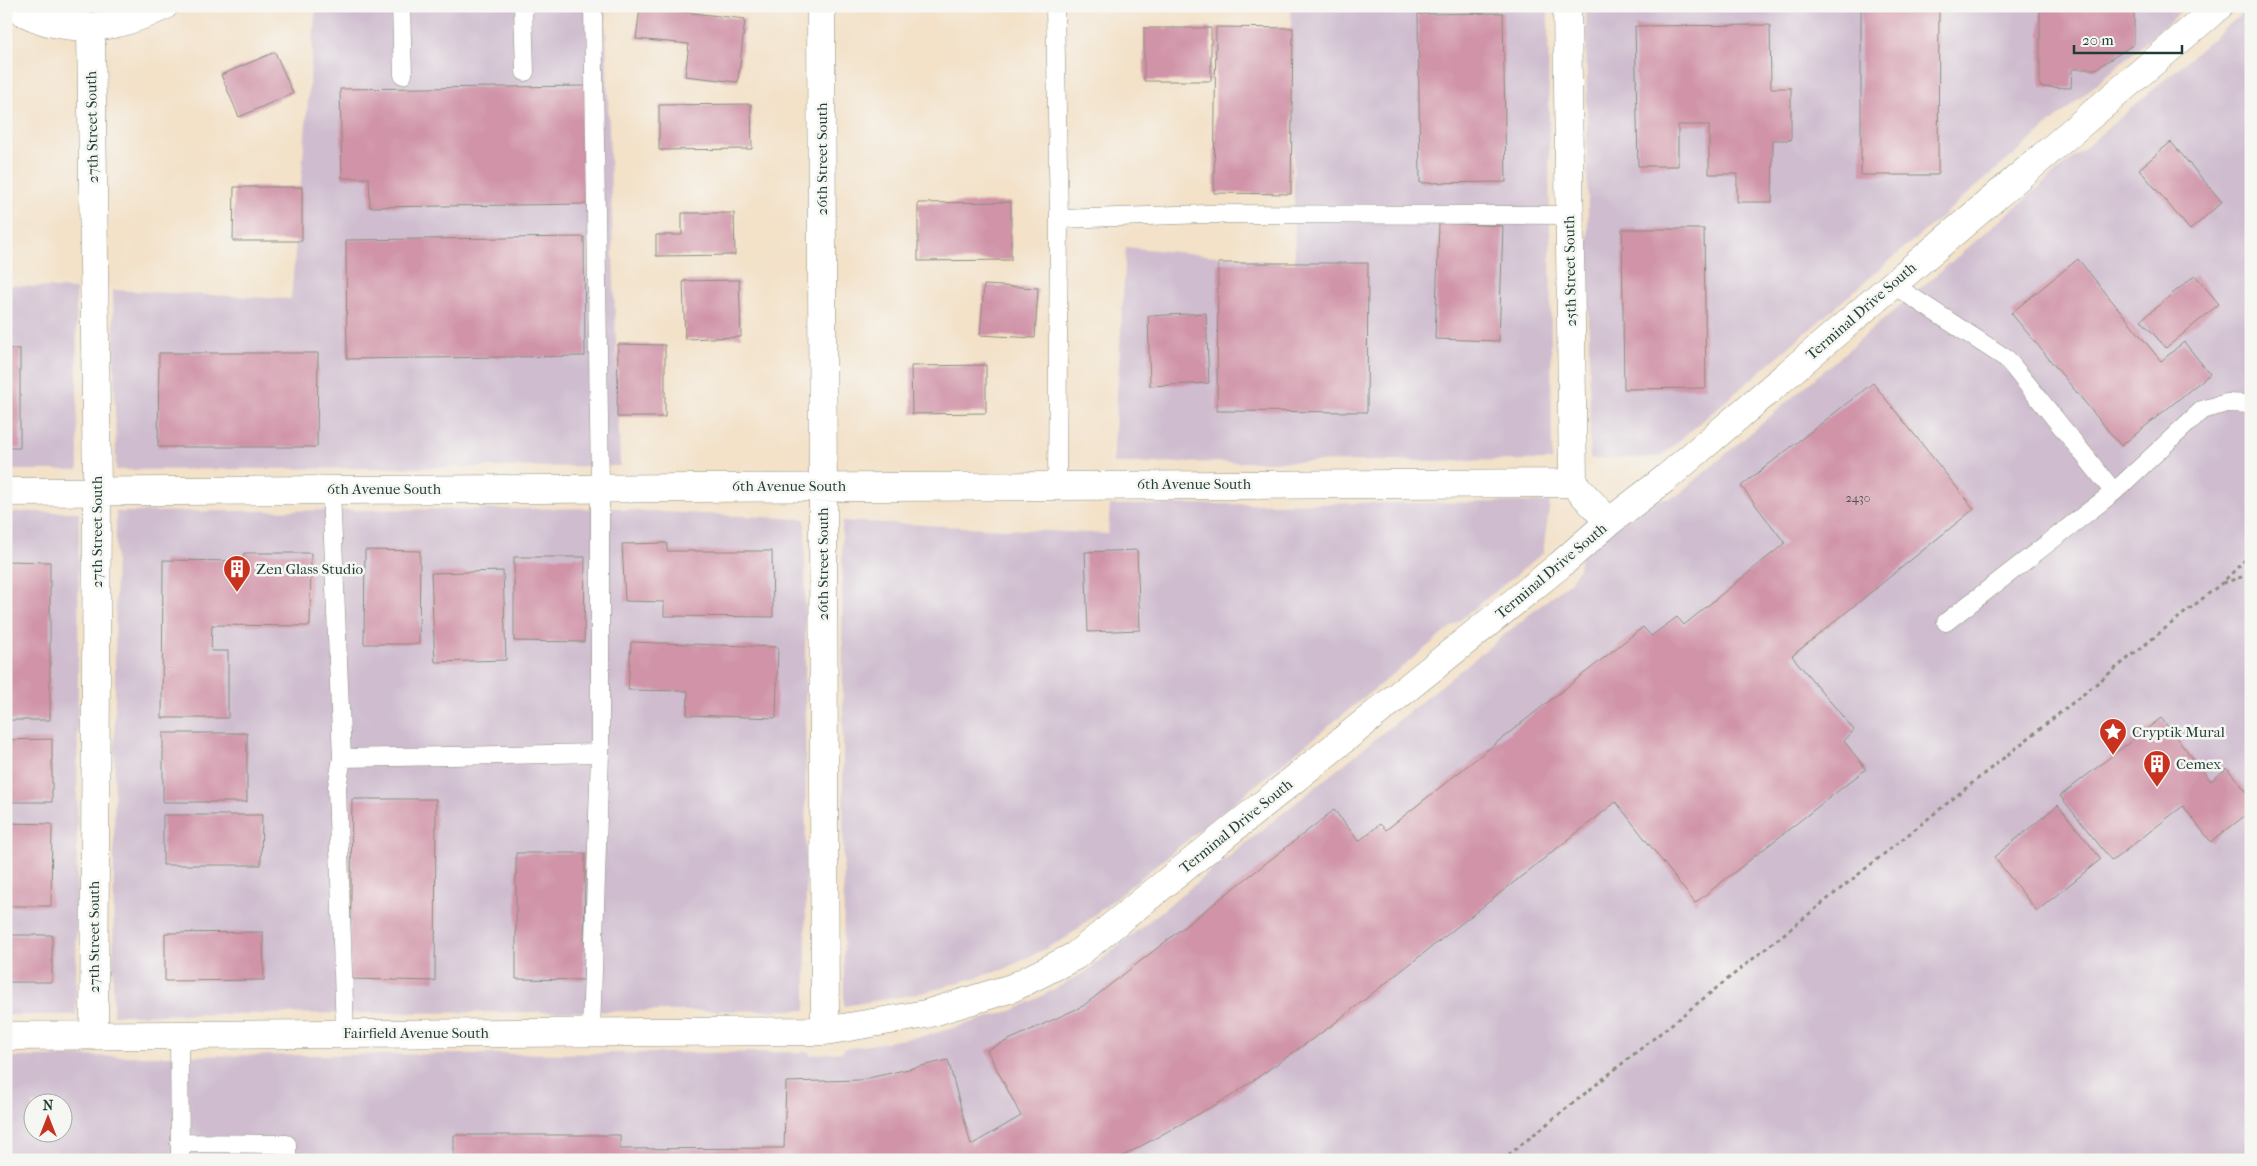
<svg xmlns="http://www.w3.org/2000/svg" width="2257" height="1166" viewBox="0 0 2257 1166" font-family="'IM FELL French Canon',serif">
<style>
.industrial{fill:#cfbdcf;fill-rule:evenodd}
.building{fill:#d093a7}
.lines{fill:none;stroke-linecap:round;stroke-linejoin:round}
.lane-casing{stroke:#898f7e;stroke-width:19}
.street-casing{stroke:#898f7e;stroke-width:29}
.path{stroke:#898f7e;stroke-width:3;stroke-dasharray:4 4;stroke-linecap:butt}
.lane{stroke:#fff;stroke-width:18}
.street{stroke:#fff;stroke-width:28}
.labels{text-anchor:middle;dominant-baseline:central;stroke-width:5;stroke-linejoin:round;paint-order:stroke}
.number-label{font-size:12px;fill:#4b5251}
.street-label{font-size:15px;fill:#1f3d34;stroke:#f6f6f2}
.poi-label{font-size:15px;fill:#1f3d34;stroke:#f6f6f2;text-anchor:start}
</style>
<rect width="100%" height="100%" fill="#f6f6f2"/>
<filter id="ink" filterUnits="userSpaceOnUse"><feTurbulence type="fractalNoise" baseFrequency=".02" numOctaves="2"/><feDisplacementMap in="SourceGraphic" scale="10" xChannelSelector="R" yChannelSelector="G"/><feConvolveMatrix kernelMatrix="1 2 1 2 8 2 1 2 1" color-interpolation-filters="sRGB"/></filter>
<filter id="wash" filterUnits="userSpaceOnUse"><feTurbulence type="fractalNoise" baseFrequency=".0096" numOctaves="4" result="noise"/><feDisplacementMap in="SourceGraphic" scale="20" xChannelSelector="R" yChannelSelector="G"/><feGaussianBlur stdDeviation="1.12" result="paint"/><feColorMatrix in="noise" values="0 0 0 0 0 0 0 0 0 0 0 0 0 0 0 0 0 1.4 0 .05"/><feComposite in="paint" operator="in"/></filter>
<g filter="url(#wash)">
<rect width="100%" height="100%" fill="#f3e1c8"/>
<path class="industrial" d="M316 6H605L620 466 116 470 113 290 291 299Z
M1291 6H1548L1552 460 1113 463 1126 247 1295 264Z
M1586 6H2188L1660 457 1590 459Z
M2251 6V1160H6V1057L809 1052 810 1055 843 1052 844 1049 929 1035 1017 1009 1086 972 1571 581 1579 568 1588 502 1667 499 1678 495ZM32 1104H62V1134H32Z
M6 285 76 289 78 470H6Z
M1550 502 1543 553 1066 938 1005 969 922 993 844 1006 842 521 1108 534 1110 505Z
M621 508 622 510 805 519 806 1010 113 1015 116 512Z
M6 512H79L76 1015H6Z"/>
<g id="blocks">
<path class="building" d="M1861 6H1939L1938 175H1861Z
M2040 6H2134V44L2096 69H2072L2071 88 2040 87Z
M640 7 745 19 738 82 685 76 689 44 636 39Z
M1503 13 1506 182 1420 183 1418 14Z
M1770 25 1771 88H1791V140H1773L1772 202H1737V174H1709V125H1678V166H1638L1635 26Z
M1216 27 1293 28 1291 194 1214 193Z
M1144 28H1211V81H1144Z
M275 52 293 93 239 117 221 75Z
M586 86 587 204 370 207 369 178H342L340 89Z
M751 104 752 149 659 150V105Z
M2171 142 2222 202 2190 230 2139 169Z
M234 187H302V241H233Z
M1011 202V260L918 261V203Z
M682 213H734L735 255 656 256V235H682Z
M1439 223 1503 226 1499 341 1435 339Z
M1622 229H1704L1706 388 1624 389Z
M584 237 585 356 347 359 346 240Z
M2078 259 2161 361 2184 342 2210 374 2121 446 2011 313Z
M1218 263H1368L1367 412 1217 411Z
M2195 275 2219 304 2166 348 2141 320Z
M739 280 741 337 685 339 683 281Z
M984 285 1038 288 1035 338 980 335Z
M1206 313 1209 383 1150 386 1148 316Z
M618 344 665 345V417H617Z
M6 349H20V448H6Z
M159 353H318L317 447H158Z
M986 365V413L912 414 911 366Z
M1873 383 1974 509 1792 656 1854 730 1844 741 1866 769 1695 903 1616 802 1331 1026 1231 1096 1116 1160H454V1135H620V1149L784 1148 786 1082 860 1080 948 1060 971 1145 1021 1116 987 1050 1083 1006 1334 810 1359 841 1380 824 1386 830 1643 627 1651 636 1677 617 1684 625 1785 543 1741 486Z
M667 543V551H772L773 617 664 616V602L625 601 622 544Z
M365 550 420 551 419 644H364Z
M1137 550 1140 630 1088 632 1085 552Z
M244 553H311L310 626 212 625 211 651H228V718H162L163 560 243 561Z
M514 557H585L584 642 514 641Z
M6 561 50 562V720H6Z
M503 571 506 660 435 662 431 573Z
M631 642 778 647 776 718 687 715 688 691 628 690Z
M2161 718 2211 781 2227 768 2251 797V811L2211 842 2183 806 2112 861 2060 796Z
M163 733H247V802H163Z
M52 739V802H6V740Z
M352 799H436L435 981 350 979Z
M2058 805 2101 859 2037 911 1994 857Z
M163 815H262L261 865H163Z
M6 823 52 824 51 906H6Z
M516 853H585L584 980 516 979Z
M263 932 264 980 165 981V933Z
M6 935H52V982H6Z"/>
</g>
</g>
<g filter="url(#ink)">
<use href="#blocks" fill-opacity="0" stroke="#898f7e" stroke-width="1"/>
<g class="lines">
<defs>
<path id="lane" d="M401 6 403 75
M523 6 525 72
M1055 6 1059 219
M1892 284 2007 359 2114 492 1946 622
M1057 484 1059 219 1207 214 1569 215
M331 490 342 758 337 787 345 1034
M2114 492 2202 410 2227 403 2251 404
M342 758 600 753
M591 1032 600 753V487L593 6
M179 1035 180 1160
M179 1143 287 1144V1160"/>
<path id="street" d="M10 6C22 11 36 19 49 22 94 32 124 25 164 6
M821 6 825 1031
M1567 6 1573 483 1609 522
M91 28 97 491 94 1036
M6 492 1573 483
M6 1036 825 1031 926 1014 1012 988 1075 956 1560 565 1609 522 1666 478 2219 6"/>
</defs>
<use href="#lane" class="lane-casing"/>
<use href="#street" class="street-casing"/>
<path class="path" d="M2223 583 2251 574
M1502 1160 2222 583 2251 554"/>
<use href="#lane" class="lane"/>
<use href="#street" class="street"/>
</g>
</g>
<defs>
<symbol id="building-pin" viewBox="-11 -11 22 30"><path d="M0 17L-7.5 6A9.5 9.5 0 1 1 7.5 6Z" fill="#c8321e" stroke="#f6f6f2"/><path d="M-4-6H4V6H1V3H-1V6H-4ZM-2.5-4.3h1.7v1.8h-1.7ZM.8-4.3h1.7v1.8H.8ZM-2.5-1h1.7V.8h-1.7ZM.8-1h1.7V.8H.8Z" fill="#fff"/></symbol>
<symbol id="sight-pin" viewBox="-11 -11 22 30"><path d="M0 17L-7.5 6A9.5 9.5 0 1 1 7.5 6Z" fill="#c8321e" stroke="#f6f6f2"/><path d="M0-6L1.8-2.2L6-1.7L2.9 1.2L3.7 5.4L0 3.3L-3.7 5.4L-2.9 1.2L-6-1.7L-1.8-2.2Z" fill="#fff"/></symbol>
</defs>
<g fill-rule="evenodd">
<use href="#building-pin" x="221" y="553" width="32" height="43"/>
<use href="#sight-pin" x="2097" y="716" width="32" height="43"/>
<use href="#building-pin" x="2141" y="748" width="32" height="43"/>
</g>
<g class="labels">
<g class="number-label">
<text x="1858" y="498">2430</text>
</g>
<g class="street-label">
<text transform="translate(92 127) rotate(-91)">27th Street South</text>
<text transform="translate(822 159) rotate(-90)">26th Street South</text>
<text transform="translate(1570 271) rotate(-91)">25th Street South</text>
<text transform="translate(1861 311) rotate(-41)">Terminal Drive South</text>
<text x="1194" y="484">6th Avenue South</text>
<text x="789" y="486">6th Avenue South</text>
<text x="384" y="489">6th Avenue South</text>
<text transform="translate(97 532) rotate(-90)">27th Street South</text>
<text transform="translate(823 564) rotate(-90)">26th Street South</text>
<text transform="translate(1551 571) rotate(-40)">Terminal Drive South</text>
<text transform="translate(1236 826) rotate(-39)">Terminal Drive South</text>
<text transform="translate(94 937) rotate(-90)">27th Street South</text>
<text x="416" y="1033">Fairfield Avenue South</text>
</g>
<g class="poi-label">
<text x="256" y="569">Zen Glass Studio</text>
<text x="2132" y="732">Cryptik Mural</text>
<text x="2176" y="764">Cemex</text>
</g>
</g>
<rect width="2257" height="1166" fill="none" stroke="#f6f6f2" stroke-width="25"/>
<g transform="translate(48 1118)"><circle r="24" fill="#f6f6f2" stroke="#a0aca6"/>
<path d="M0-4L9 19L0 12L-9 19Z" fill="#c8321e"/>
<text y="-8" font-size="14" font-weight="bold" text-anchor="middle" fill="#1f3d34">N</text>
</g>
<path d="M2074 45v8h108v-8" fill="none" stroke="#1f3d34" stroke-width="2.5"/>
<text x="2082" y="45" font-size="15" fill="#1f3d34" stroke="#f6f6f2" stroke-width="4" paint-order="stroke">20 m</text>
</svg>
